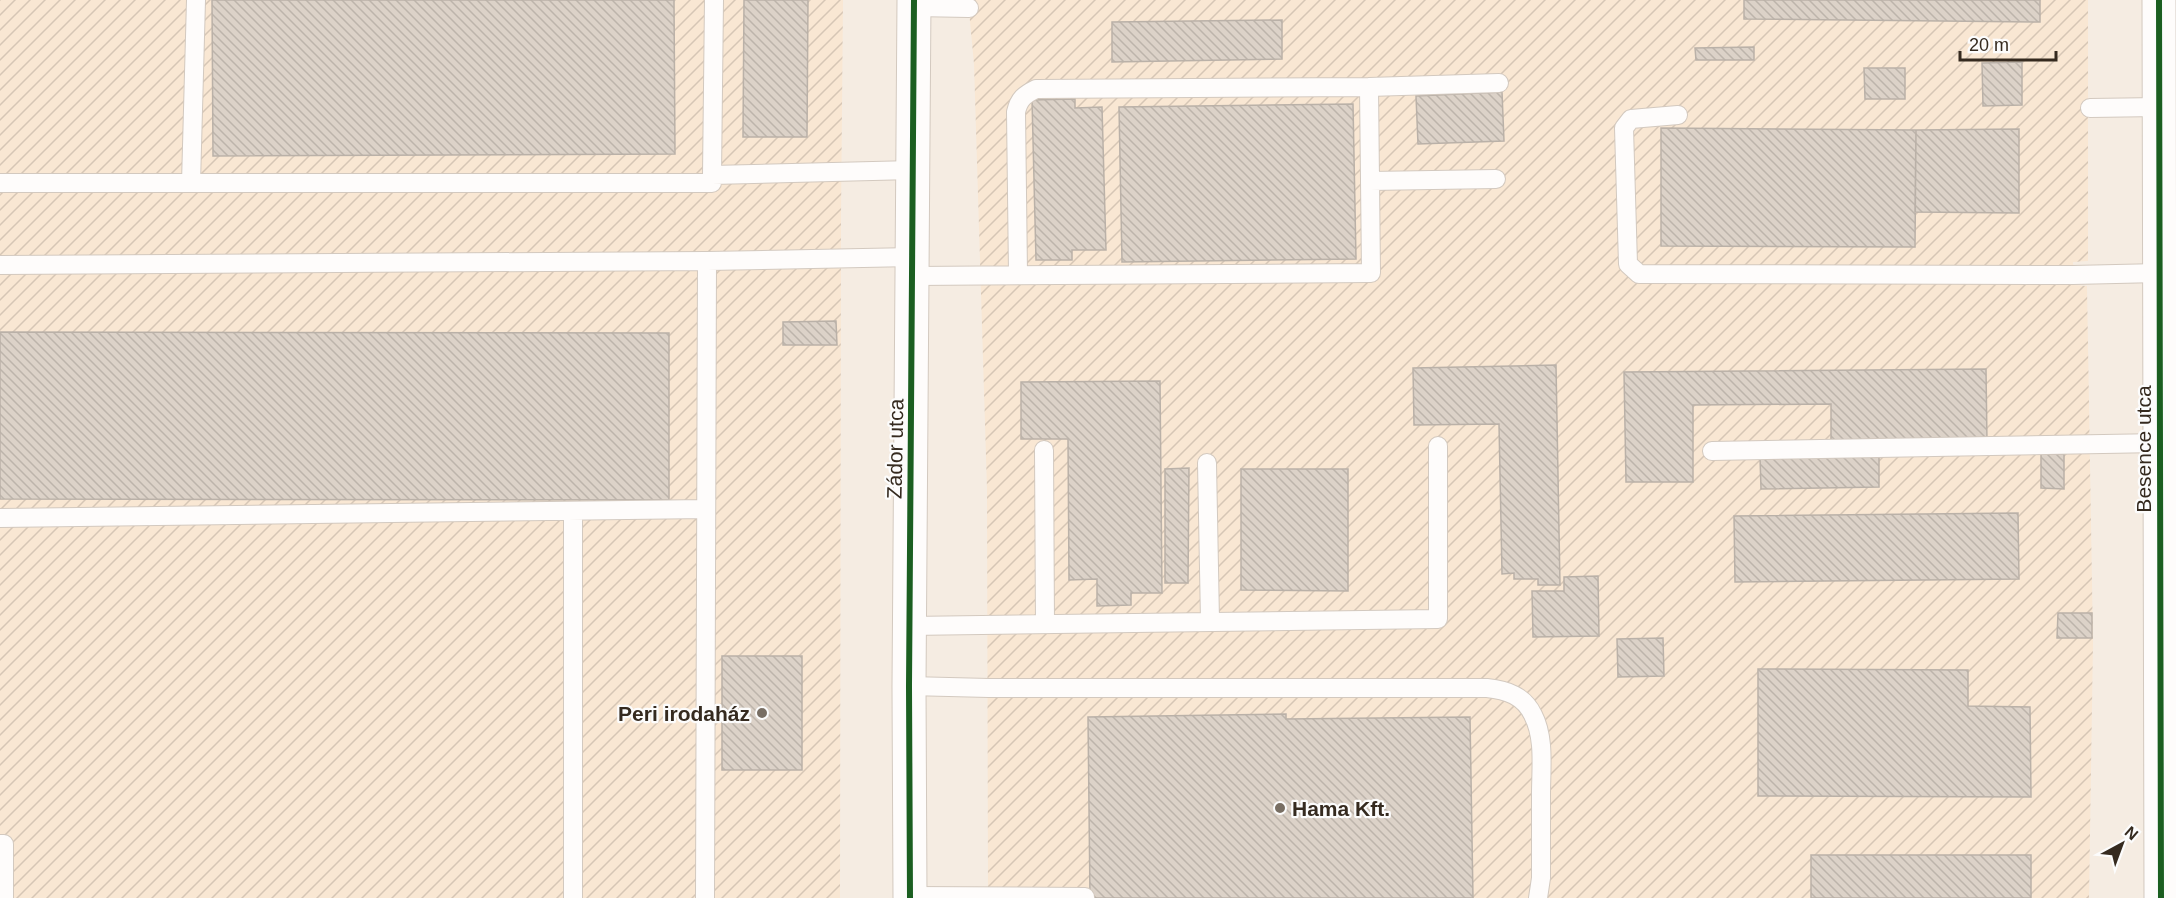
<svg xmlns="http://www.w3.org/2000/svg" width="2176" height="898" viewBox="0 0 2176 898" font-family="Helvetica,sans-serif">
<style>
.industrial{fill:url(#industrial-furrows)}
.building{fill:url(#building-back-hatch);stroke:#bab1a8;stroke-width:1.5}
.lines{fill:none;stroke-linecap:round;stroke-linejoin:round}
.service-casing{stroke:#d3c9bf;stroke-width:20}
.minor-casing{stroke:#d3c9bf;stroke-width:35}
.service{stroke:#fefcfb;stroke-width:18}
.minor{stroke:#fefcfb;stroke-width:33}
.cycleway-casing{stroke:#fcfcfc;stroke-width:10}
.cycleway{stroke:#1b5e20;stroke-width:6}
.poi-dot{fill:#786e63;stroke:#fcfcfc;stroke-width:2}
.labels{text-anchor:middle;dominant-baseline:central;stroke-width:4.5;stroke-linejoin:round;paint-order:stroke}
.street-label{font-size:21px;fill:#352a1f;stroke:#fcfcfc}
.poi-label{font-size:21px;font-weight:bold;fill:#352a1f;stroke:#fcfcfc;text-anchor:end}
</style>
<defs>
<pattern id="industrial-furrows" width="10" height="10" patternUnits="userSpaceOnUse" patternTransform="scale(1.5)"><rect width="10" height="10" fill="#f9e7d3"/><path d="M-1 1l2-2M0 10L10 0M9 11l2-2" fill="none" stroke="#d6c6b5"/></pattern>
<pattern id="building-back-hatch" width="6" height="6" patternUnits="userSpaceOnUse" patternTransform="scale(1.5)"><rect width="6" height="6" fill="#dcd2c8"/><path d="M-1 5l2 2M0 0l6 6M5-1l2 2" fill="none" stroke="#bdb4ab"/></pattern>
</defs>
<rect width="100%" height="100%" fill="#f5ece2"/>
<path class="industrial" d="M0 0H843L841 216 840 898H0Z
M968 0H2088V261L2073 262 2074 285 2087 286 2093 642 2089 898H988L987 489 974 64Z"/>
<path class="building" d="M212 0H674L675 154 213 156Z
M744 0H808L807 137H743Z
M1744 0H2040V22L1744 19Z
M1282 20V59L1112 62V22Z
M1754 47V60H1696L1695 48Z
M2022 62V105L1983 106 1982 63Z
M1864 68H1905V99H1865Z
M1502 92 1504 141 1418 144 1416 96Z
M1075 99V108L1102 107 1106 250H1072V260H1036L1032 100Z
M1353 104 1356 259 1122 262 1119 107Z
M1661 128 1916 130 1915 247 1661 246Z
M2019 129V213L1915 212 1916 130Z
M836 321 837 345H783V322Z
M0 332 669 333V500L0 499Z
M1556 365 1560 585H1538V579H1514V573L1502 574 1499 424 1414 425 1413 368Z
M1986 369 1987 442 1831 444V404L1693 405V482H1626L1624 372Z
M1160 381 1162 593H1131V605L1097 606V579L1069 580 1068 439H1021V382Z
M1879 454V487L1761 489 1760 457Z
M2041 454H2064V489L2041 488Z
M1189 468 1188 583H1165V469Z
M1241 469H1348V591L1241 590Z
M2018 513 2019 579 1735 582 1734 516Z
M1598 576 1599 636 1533 637 1532 591H1564V577Z
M2058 613H2092V638H2057Z
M1663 638 1664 676 1618 677 1617 639Z
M722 656H802V770H722Z
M1758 669 1968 670V706L2030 707 2031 797 1758 796Z
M1286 714V719L1470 717 1473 898H1090L1088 717Z
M1811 855H2031V898H1811Z"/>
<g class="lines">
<defs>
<path id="service" d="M914 7 969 8
M1369 87 1499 83
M2090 108 2159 107
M1678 115 1631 119 1624 128 1628 264 1639 274 2073 275 2159 273
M712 175 714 0
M1370 181 1496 179
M0 183H712V175L913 170
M191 183 196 0
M0 265 707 261 913 257
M913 276 1371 273 1369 87 1036 89C1024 95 1019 99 1016 112L1018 274
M1044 450 1045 623
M1712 451 2160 443
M1207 463 1210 621
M0 518 706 509
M909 626 1438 619V446
M909 686 989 688H1487C1507 690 1524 696 1533 715 1545 738 1541 768 1541 794 1541 822 1541 850 1541 878L1538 898
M0 844H4V898
M910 896 1085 897
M573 898V511
M705 898 707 261"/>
<path id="minor" d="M2159 0 2161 898
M910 898 909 686 914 0"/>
</defs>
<use href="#service" class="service-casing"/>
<use href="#minor" class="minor-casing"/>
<use href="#service" class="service"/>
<use href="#minor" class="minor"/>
<defs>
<path id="cycleway" d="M2159 0 2161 898
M910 898 909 686 914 0"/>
</defs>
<use href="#cycleway" class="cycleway-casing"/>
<use href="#cycleway" class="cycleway"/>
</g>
<g class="poi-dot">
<circle cx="762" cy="713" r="6"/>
<circle cx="1280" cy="808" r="6"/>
</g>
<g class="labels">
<g class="street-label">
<text transform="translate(895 449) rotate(-89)">Zádor utca</text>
<text transform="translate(2143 449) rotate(-90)">Besence utca</text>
</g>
<g class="poi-label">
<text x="750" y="713">Peri irodaház</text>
<text x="1292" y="808" text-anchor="start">Hama Kft.</text>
</g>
</g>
<g transform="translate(2122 844) rotate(41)" stroke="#fcfcfc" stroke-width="4.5" paint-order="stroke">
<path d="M0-4.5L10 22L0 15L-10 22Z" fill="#352a1f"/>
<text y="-9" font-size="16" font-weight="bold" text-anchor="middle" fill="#352a1f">N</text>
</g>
<path d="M1960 51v9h96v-9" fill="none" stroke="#352a1f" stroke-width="3"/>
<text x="1969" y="51" font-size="18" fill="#352a1f" stroke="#fcfcfc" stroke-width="4.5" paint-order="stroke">20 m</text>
</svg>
